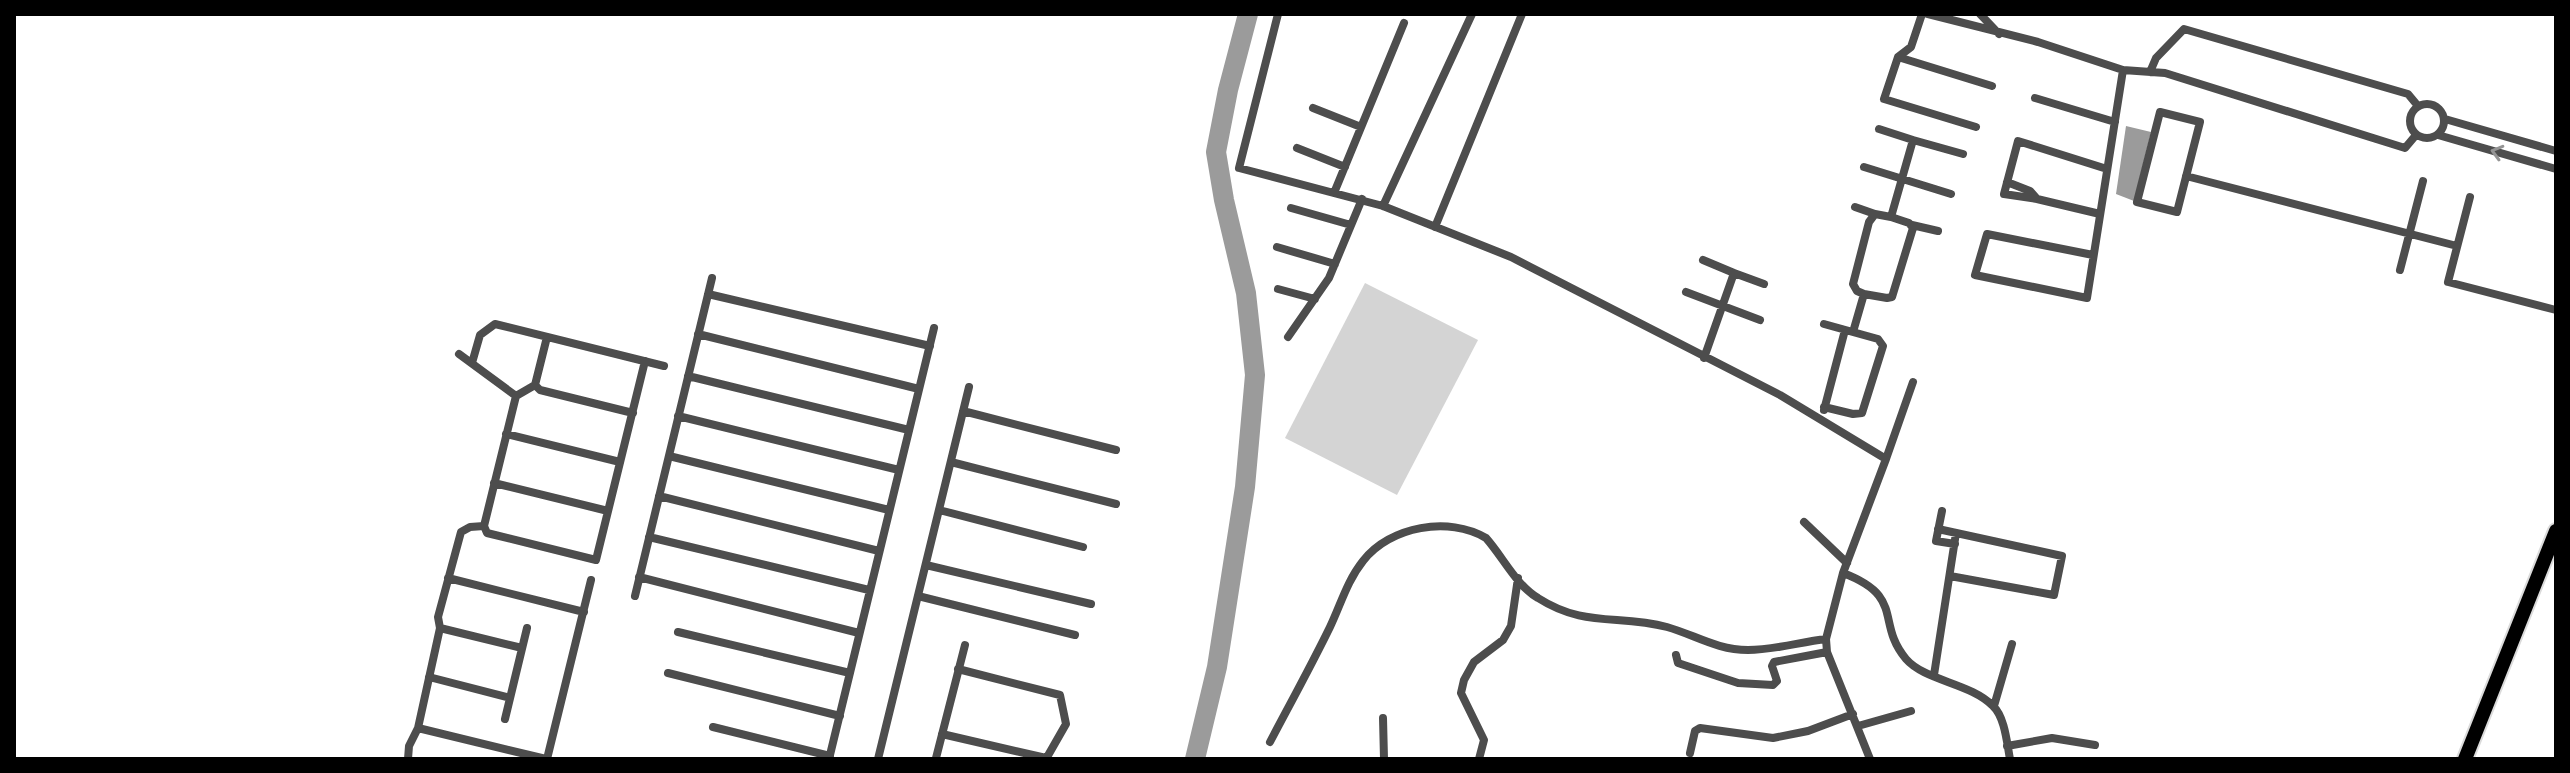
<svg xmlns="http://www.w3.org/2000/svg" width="2570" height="773" viewBox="0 0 2570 773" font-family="'Work Sans',sans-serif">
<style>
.green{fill:#d4d4d4}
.water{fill:#9b9b9b}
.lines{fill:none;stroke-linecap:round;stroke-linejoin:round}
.river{stroke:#9b9b9b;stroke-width:20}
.primary-casing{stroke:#dbdbdb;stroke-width:18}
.street{stroke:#4d4d4d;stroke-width:8}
.primary{stroke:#000;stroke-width:14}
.oneway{stroke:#949494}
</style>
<rect width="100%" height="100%" fill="#fff"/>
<path class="green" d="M1365 283 1478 340 1397 495 1285 438Z"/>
<path class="water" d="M2126 126 2151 132 2134 201 2116 194Z"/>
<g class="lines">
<path class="river" d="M1195 759 1217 667 1245 487 1255 375 1246 293 1224 200 1216 152 1228 90 1248 14"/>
<defs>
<path id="primary" d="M2465 759 2556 531"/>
</defs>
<use href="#primary" class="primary-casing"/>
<path class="street" d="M1278 14 1239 168 1383 206 1511 257 1780 395 1886 459 1843 573C1906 597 1875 622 1906 659 1925 681 1971 683 1993 706 2005 717 2007 744 2010 759
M1922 14 1911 47 1898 57 1884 99 1976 127
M1928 14 2038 42 2123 70 2165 73 2405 148 2416 135
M1980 14 1999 34
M1898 57 1992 86
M2150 72 2156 58 2184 29 2408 94 2418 106
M2035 98 2115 122
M2410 121a17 17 0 1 1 34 0a17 17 0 1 1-34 0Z
M1313 108 1361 127
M2160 112 2200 122 2177 212 2137 202Z
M2445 119 2556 151
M2438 135 2556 169
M1913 140 1963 154
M1297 148 1345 167
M1864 167 1951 194
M2186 176 2457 246
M2007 182 2030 191 2037 199 2100 214
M1334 193 1404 23
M2470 197 2448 282 2556 310
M2037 199 2004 194 2018 141 2107 169
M1383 206 1472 14
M1855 207 1875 214
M1291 208 1351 225
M1912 225 1938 231
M1435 227 1522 14
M1277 247 1335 264
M2093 255 1987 234 1975 275 2087 298 2123 70
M1703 260 1734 273 1704 358
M2400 270 2423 181
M1734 273 1764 284
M1278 289 1315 299
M1686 292 1760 320
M708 294 930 346
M1864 294 1887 298 1892 297 1913 228 1909 223 1891 217
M1824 324 1878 339 1883 346 1862 413 1853 414 1824 407
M1853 332 1864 294 1857 291 1853 284 1869 222 1875 214 1891 217 1913 140 1879 129
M698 334 919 389
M1288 337 1329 278 1362 199
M459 354 516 396
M472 363 480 335 495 324 664 366
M688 376 909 430
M535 385 540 390 633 413
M1824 410 1845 330
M963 411 1116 450
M678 416 899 470
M506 434 620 462
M669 456 889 510
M1886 459 1913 382
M951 462 1116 504
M494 483 608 511
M659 496 879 551
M939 510 1083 547
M1942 511 1936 541 1955 544
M1804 522 1847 563
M484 526 487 533 596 560 645 361
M484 526 516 396 535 385 547 337
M1938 529 2062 556 2054 595 1950 576
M649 537 869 590
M926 565 1091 604
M1843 573 1826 639 1827 652 1870 759
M639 577 859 633
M448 578 584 612
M635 596 712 278
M918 596 1075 635
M440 628 522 648
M678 632 850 673
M1676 655 1678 663 1738 683 1773 685 1777 681 1772 666 1774 662 1827 652
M958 669 1060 695 1066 724 1046 759
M668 673 840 716
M1934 675 1956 533
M429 677 510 698
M1994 706 2012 644
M1383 718 1384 759
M505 719 527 628
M1858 726 1911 711
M713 727 830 756
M418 728 546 759
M942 734 1046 758
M1270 742C1290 704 1311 666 1330 627 1341 604 1347 581 1363 561 1390 526 1449 516 1486 538 1503 557 1516 585 1538 598 1585 628 1618 614 1667 627 1695 635 1717 650 1748 650 1775 650 1800 642 1826 639
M2007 746 2052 738 2095 745
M1690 753 1695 731 1700 728 1773 738 1808 731 1853 714
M936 758 965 645
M408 759 409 746 418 728 440 628 438 617 461 532 470 527 484 526
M547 759 591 580
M829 759 934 328
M878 759 969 387
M1479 759 1484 740 1461 693 1464 680 1474 662 1503 640 1511 626 1518 578"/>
<use href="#primary" class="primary"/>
</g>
<defs><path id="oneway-chevron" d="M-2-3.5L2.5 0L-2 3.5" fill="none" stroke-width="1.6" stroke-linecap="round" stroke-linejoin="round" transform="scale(2)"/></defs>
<use class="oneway" href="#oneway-chevron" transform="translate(2497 152) rotate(-164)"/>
<rect width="2570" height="773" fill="none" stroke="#000000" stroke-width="32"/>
</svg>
